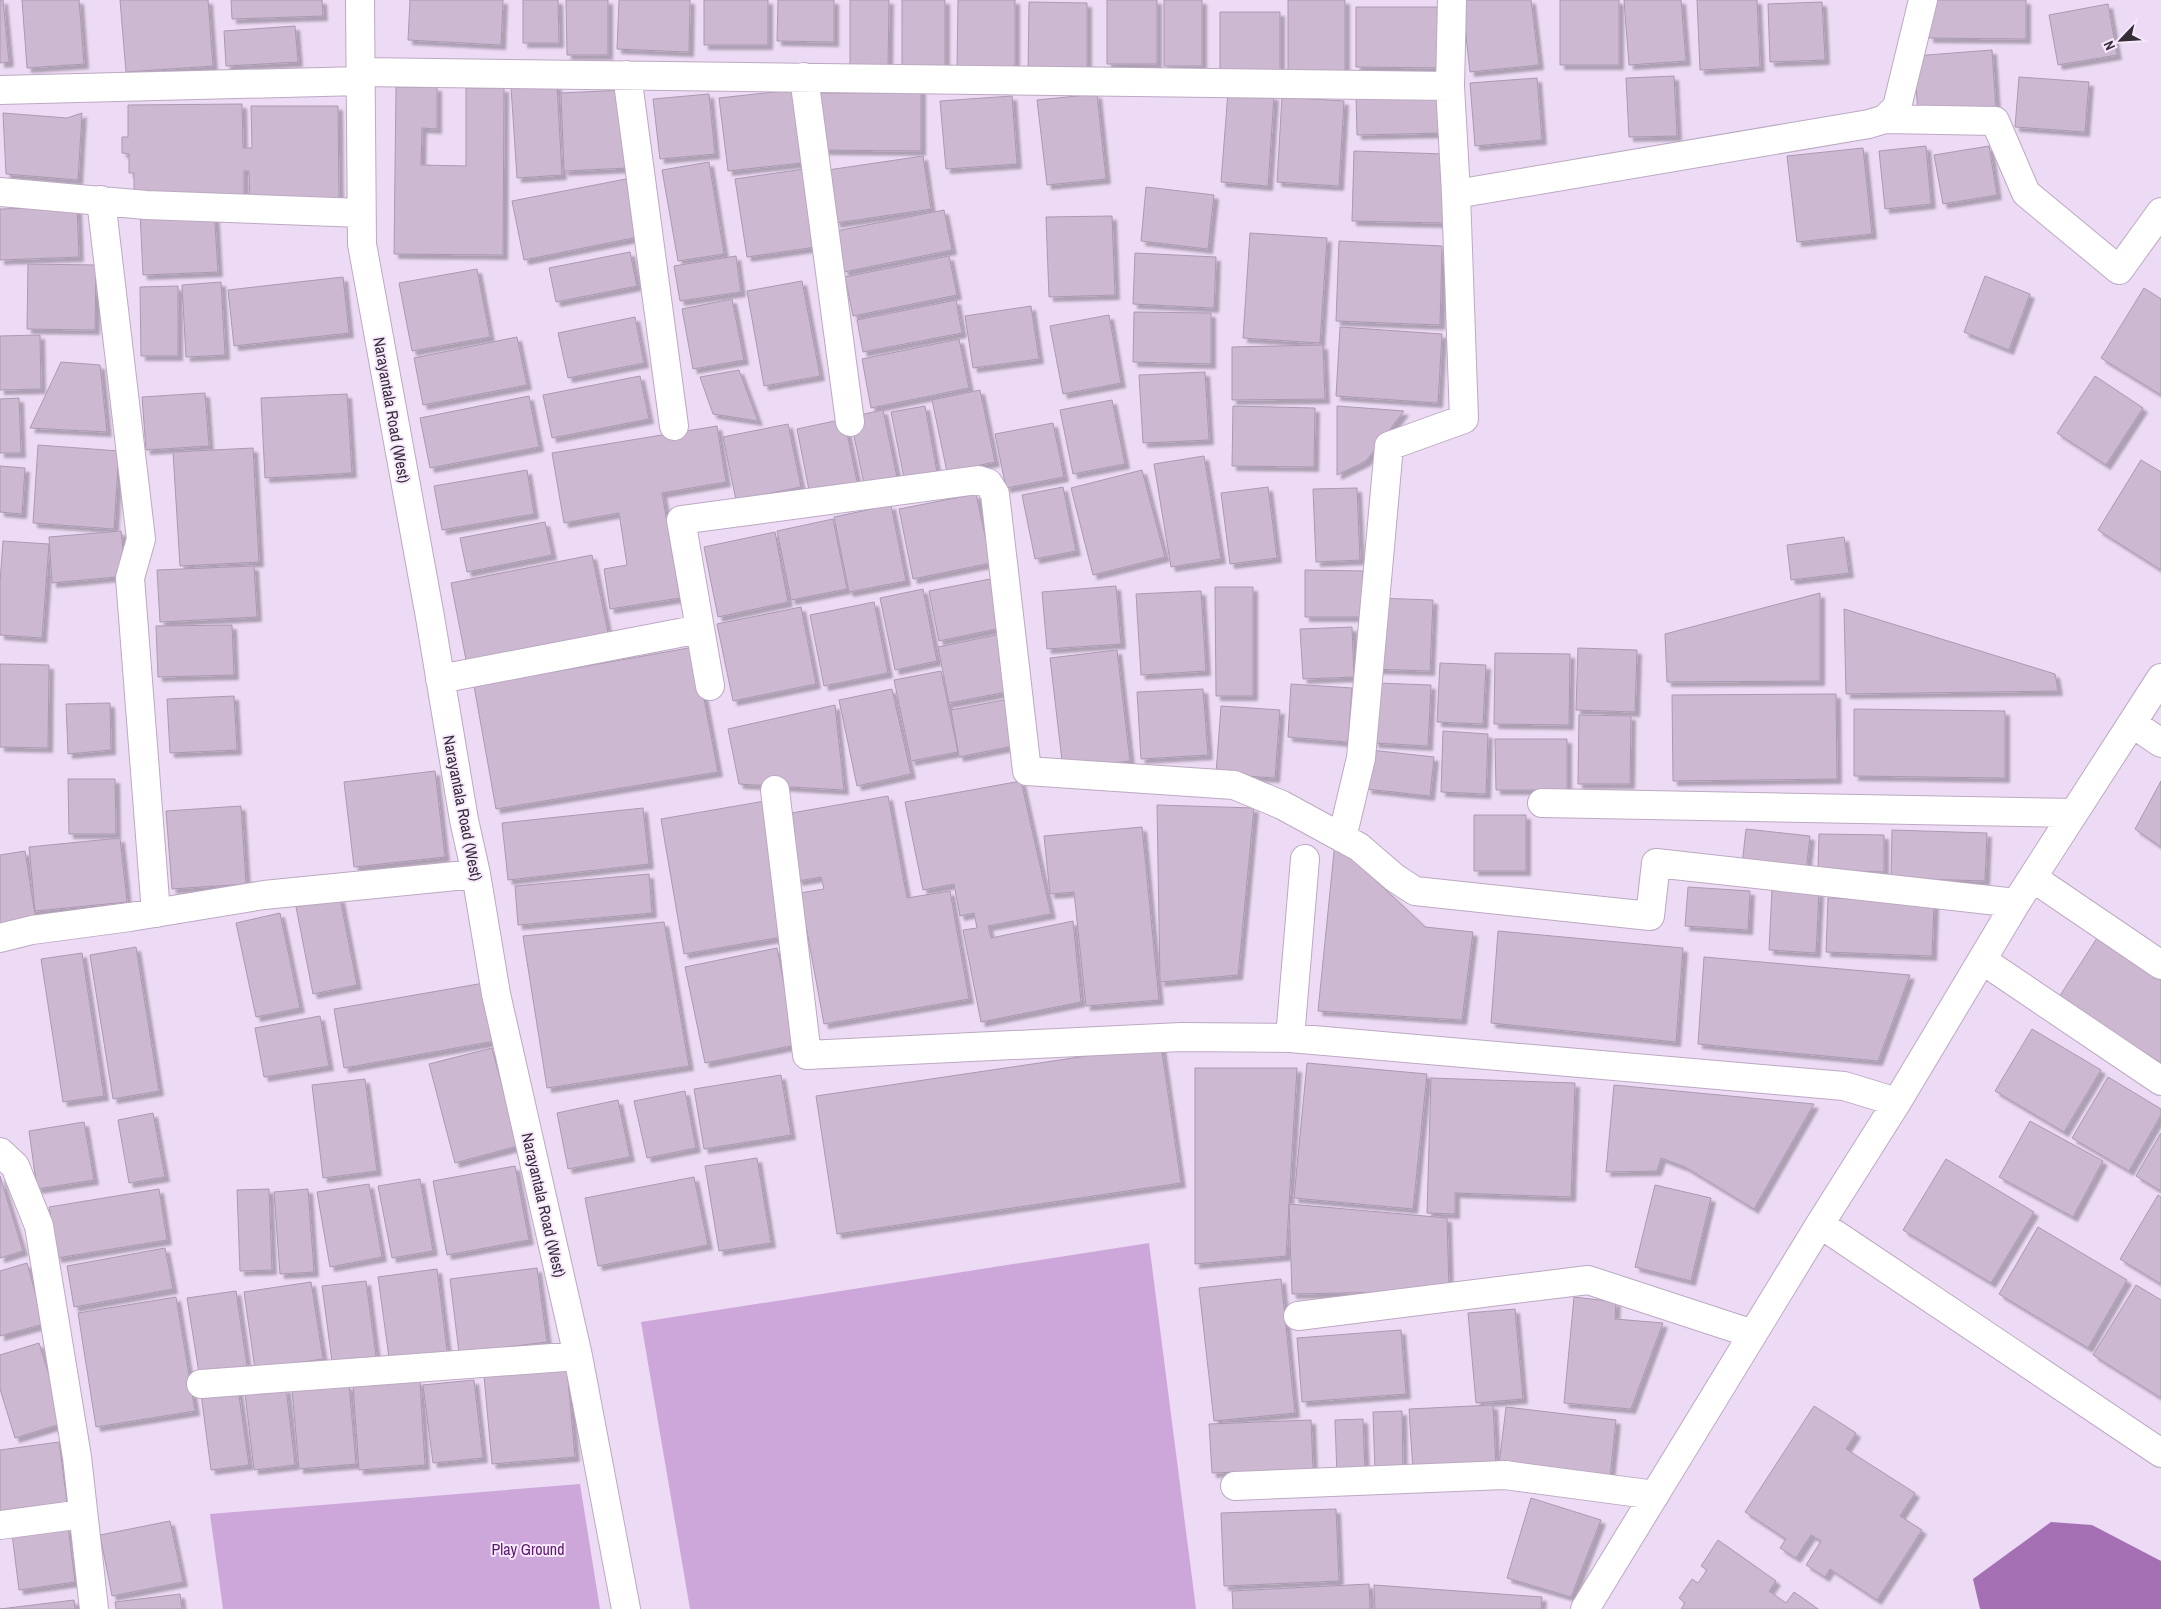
<svg xmlns="http://www.w3.org/2000/svg" width="2161" height="1609" viewBox="0 0 2161 1609" font-family="'Archivo Narrow',sans-serif">
<style>
.green{fill:#cda7d9}
.water{fill:#a46fb3}
.building{fill:#ccb8d1;stroke:#ab99b1;filter:url(#shadow)}
.lines{fill:none;stroke-linecap:round;stroke-linejoin:round}
.minor-casing{stroke:#bca9c2;stroke-width:30}
.minor{stroke:#fff;stroke-width:28}
.labels{text-anchor:middle;dominant-baseline:central;stroke-width:4;stroke-linejoin:round;paint-order:stroke}
.street-label{font-size:16px;fill:#342d36;stroke:#f8e8fd}
.park-label{font-size:16px;fill:#5b186d;stroke:#f8e8fd}
</style>
<defs>
<filter id="shadow"><feDropShadow dx="4.5" dy="4.5" stdDeviation="1" flood-color="#0004"/></filter>
</defs>
<rect width="100%" height="100%" fill="#eddaf4"/>
<path class="green" d="M1149 1243 1196 1609H690L641 1322Z
M580 1484 600 1609H223L210 1514Z"/>
<path class="water" d="M2051 1522 2092 1525 2161 1561V1609H1980L1973 1579Z"/>
<path class="building" d="M0 0H3L9 62 0 63Z
M22 0H79L84 64 27 68Z
M120 0H208L213 66 126 72Z
M231 0H322L323 16 232 19Z
M410 0H503L501 45 408 40Z
M523 0H558L559 43H523Z
M566 0H608V55H567Z
M619 0H690L689 52 617 49Z
M704 0H768V45H704Z
M778 0H834V42L777 41Z
M850 0H889L888 67 850 66Z
M902 0H945V72H902Z
M958 0H1015V68H957Z
M1107 0H1157V64H1107Z
M1164 0H1202V66H1164Z
M1288 0H1345V71H1288Z
M1462 0H1531L1539 65 1470 72Z
M1560 0H1619V65H1560Z
M1624 0H1681L1686 61 1629 65Z
M1697 0H1757L1760 67 1700 70Z
M1930 0H2026V39L1929 38Z
M1029 2 1087 3V76H1028Z
M1822 2 1825 60 1770 62 1768 4Z
M2108 4 2117 55 2058 65 2049 15Z
M1356 7H1445V68L1356 67Z
M1220 12H1280V73L1220 72Z
M295 26 298 62 226 66 224 31Z
M1992 50 1996 109 1918 114 1914 56Z
M1674 76 1677 136 1629 137 1626 78Z
M2019 77 2089 82 2085 132 2015 127Z
M1537 78 1542 140 1475 146 1470 83Z
M557 85 562 175 517 178 511 87Z
M396 87H437V129L422 128 421 165 466 166V88H504L503 255 394 254Z
M820 87 921 89V151L820 150Z
M624 90 628 168 564 171 561 93Z
M793 90 801 163 728 171 719 98Z
M1228 92 1274 96 1268 186 1221 182Z
M709 94 715 154 660 159 653 99Z
M1097 94 1106 179 1047 185 1037 100Z
M1442 95V133L1357 135 1356 96Z
M1012 96 1017 164 946 169 940 101Z
M1282 97 1344 101 1339 186 1277 182Z
M242 104 243 148H252L251 106H338L339 201H250L249 171H244V201L134 202V173H129V154L122 153V137H128V105Z
M3 113 67 118 82 113 78 180 6 174Z
M1926 146 1931 204 1885 209 1879 151Z
M1989 146 1997 195 1943 204 1934 155Z
M1863 148 1872 234 1797 242 1787 156Z
M1354 151 1445 154 1444 223 1352 221Z
M923 156 931 209 836 223 828 170Z
M709 162 724 254 678 261 662 170Z
M804 169 816 247 747 257 735 179Z
M626 179 638 237 524 260 512 201Z
M1146 187 1214 195 1208 249 1141 241Z
M77 207 79 257 0 260V209Z
M214 208 218 272 143 275 140 212Z
M944 210 952 250 844 272 836 231Z
M1112 216 1115 295 1049 297 1046 217Z
M1250 233 1327 238 1320 343 1243 338Z
M1339 241 1442 246 1440 325 1336 321Z
M630 252 637 286 556 302 549 268Z
M1135 253 1216 257 1214 308 1133 304Z
M736 256 741 292 680 301 674 266Z
M949 256 957 295 853 316 845 277Z
M28 264 96 265 95 330 27 329Z
M477 269 490 337 412 351 399 283Z
M1985 276 2030 294 2009 350 1964 332Z
M343 277 349 333 234 346 228 290Z
M802 281 820 376 764 386 747 291Z
M221 282 225 355 186 357 182 285Z
M178 286V356H141L140 287Z
M2144 288 2161 299V395L2101 358Z
M732 299 744 360 693 369 682 309Z
M956 300 962 333 863 352 857 320Z
M1031 306 1039 359 973 368 965 316Z
M1134 312 1211 313V364L1133 362Z
M1109 315 1121 383 1063 394 1050 326Z
M635 317 644 363 568 378 558 333Z
M1340 327 1442 334 1438 403 1336 396Z
M40 335 41 389 0 390V336Z
M517 337 527 385 423 405 414 358Z
M959 339 969 388 871 408 862 359Z
M1323 345 1325 399 1232 400V347Z
M61 362 100 365 107 432 30 428Z
M739 370 758 421 713 414 700 377Z
M1205 372 1209 440 1143 443 1139 375Z
M640 376 649 419 552 438 543 395Z
M2095 376 2143 408 2106 465 2057 433Z
M980 390 995 462 947 472 932 400Z
M205 393 209 446 146 450 142 397Z
M347 394 352 473 265 478 261 398Z
M529 396 539 447 430 468 420 418Z
M19 398 21 453H0V399Z
M1112 400 1125 464 1073 474 1060 410Z
M925 406 937 472 904 478 891 412Z
M1233 406 1315 408 1314 467 1232 466Z
M1337 406 1404 411 1366 461 1337 475Z
M883 410 897 477 864 484 850 417Z
M844 419 858 486 810 495 797 429Z
M1053 423 1064 477 1006 488 995 434Z
M788 424 801 487 736 500 723 437Z
M717 426 726 482 662 493 680 598 610 609 604 569 627 565 619 513 564 523 552 453Z
M38 445 119 451 114 529 33 523Z
M253 448 259 562 180 566 173 452Z
M1204 456 1221 559 1171 567 1154 464Z
M2141 460 2161 472V570L2098 530Z
M0 466 25 468 22 514 0 512Z
M527 470 534 514 442 530 434 486Z
M1142 470 1165 557 1093 575 1071 488Z
M1063 487 1076 551 1035 559 1022 495Z
M1268 487 1277 558 1230 564 1221 493Z
M1357 488 1360 560 1316 562 1313 489Z
M976 494 991 563 913 579 899 509Z
M891 505 906 581 849 592 834 517Z
M833 519 847 589 791 600 777 531Z
M545 522 552 555 467 572 460 538Z
M121 531 126 576 52 583 49 537Z
M775 532 788 602 718 617 704 547Z
M1844 537 1849 573 1791 580 1787 545Z
M3 541 49 544 42 638 0 635V582Z
M592 555 609 637 467 665 451 583Z
M254 566 257 617 160 622 157 570Z
M1305 570 1363 571 1362 617H1305Z
M990 579 1001 628 939 641 929 591Z
M1116 586 1121 644 1047 649 1042 592Z
M1215 587H1253V696H1216Z
M923 589 937 661 895 670 880 598Z
M1201 591 1206 671 1141 675 1136 594Z
M1820 593V681L1667 682 1665 634Z
M1377 598 1433 600 1430 671 1373 669Z
M874 602 888 673 824 686 810 615Z
M801 607 816 684 733 701 717 624Z
M1844 609 2055 674 2058 691 1846 694Z
M232 625 234 675 158 677 156 626Z
M1352 627 1354 677 1303 679 1300 629Z
M1001 634 1012 691 949 703 938 647Z
M694 647 718 772 496 809 474 686Z
M1578 648 1637 650 1635 712 1576 710Z
M1117 650 1130 761 1063 769 1050 658Z
M1495 653 1570 654 1569 725 1494 724Z
M1440 663 1486 665 1483 724 1437 722Z
M0 664 49 665 48 748 0 747Z
M941 671 958 752 911 761 894 680Z
M1377 683 1431 685 1428 746 1374 743Z
M1291 684 1352 688 1348 742 1288 737Z
M892 689 911 774 857 786 839 700Z
M1203 689 1208 755 1141 759 1137 692Z
M1836 694 1837 779 1673 781 1672 695Z
M234 696 237 750 170 753 167 699Z
M1009 699 1018 745 959 757 951 710Z
M110 703 111 750 68 754 66 704Z
M835 705 844 790 739 784 728 729Z
M1221 706 1280 710 1275 778 1216 774Z
M1854 709 2005 711V778L1854 776Z
M1579 715 1631 716 1630 784H1578Z
M1443 731 1488 734 1486 794 1441 792Z
M1495 739H1567V790H1496Z
M1371 750 1434 757 1430 796 1367 789Z
M435 771 445 857 354 867 344 782Z
M68 779H115L116 834H69Z
M1021 781 1051 914 988 926 991 938 1073 921 1081 1002 981 1022 963 930 977 928 974 913 960 916 954 884 923 890 905 802Z
M2161 781V847L2135 829Z
M888 796 907 898 950 891 969 999 824 1024 800 893 824 889 821 877 798 881 786 814Z
M765 801 788 936 684 954 661 819Z
M1157 805 1254 808 1238 975 1160 982Z
M241 806 246 884 172 889 166 811Z
M643 808 649 864 508 880 502 823Z
M1474 815H1526V871H1474Z
M1142 827 1159 1000 1086 1006 1074 892 1050 894 1044 836Z
M1746 829 1810 836 1806 872 1742 865Z
M1892 830 1987 833 1985 881 1891 878Z
M1819 834 1884 835V872L1818 870Z
M120 838 127 902 35 911 29 847Z
M1335 842 1425 927 1473 932 1462 1020 1318 1011Z
M25 851 36 921 0 926V855Z
M649 874 652 913 518 925 515 886Z
M1688 887 1750 891 1748 930 1685 926Z
M1772 889 1819 892 1816 953 1769 950Z
M340 898 357 985 313 994 296 907Z
M1828 898 1934 902 1932 956 1826 952Z
M280 913 300 1008 256 1017 236 923Z
M664 922 689 1066 547 1088 523 936Z
M1498 931 1683 948 1676 1042 1491 1023Z
M2099 935 2161 976V1063L2059 997Z
M136 947 159 1091 113 1099 90 955Z
M777 948 796 1045 705 1063 685 967Z
M82 953 104 1096 63 1102 41 959Z
M1704 957 1910 975 1878 1061 1698 1044Z
M484 983 495 1041 344 1068 334 1009Z
M320 1016 329 1066 264 1077 255 1028Z
M2032 1029 2101 1070 2064 1132 1995 1091Z
M1161 1045 1181 1183 837 1234 816 1096Z
M492 1048 518 1146 455 1163 429 1064Z
M1307 1063 1427 1074 1413 1209 1294 1198Z
M1195 1068H1297L1286 1256 1195 1264Z
M781 1075 791 1135 704 1149 694 1089Z
M2108 1077 2161 1109V1115L2129 1171 2072 1138Z
M1431 1078 1575 1083 1571 1197 1455 1193V1214L1427 1213Z
M365 1079 377 1171 323 1178 312 1085Z
M1614 1085 1814 1104 1754 1209 1685 1167 1661 1158 1657 1171 1606 1172Z
M685 1091 696 1148 647 1158 634 1101Z
M618 1100 630 1157 568 1169 557 1113Z
M153 1113 165 1177 129 1183 118 1120Z
M2030 1121 2103 1161 2073 1217 1999 1177Z
M84 1122 94 1180 37 1189 29 1131Z
M2161 1133V1191L2136 1176Z
M757 1158 771 1243 719 1251 705 1166Z
M1946 1159 2034 1212 1991 1283 1903 1230Z
M515 1166 529 1240 447 1255 433 1181Z
M0 1176 23 1251 0 1258Z
M694 1177 708 1245 598 1266 585 1198Z
M420 1179 433 1251 392 1258 378 1186Z
M369 1184 382 1257 330 1267 317 1192Z
M1655 1185 1711 1198 1691 1281 1635 1267Z
M159 1189 167 1240 57 1258 49 1207Z
M269 1189 272 1270 240 1271 237 1190Z
M308 1189 314 1272 280 1274 274 1192Z
M2158 1195 2161 1197V1284L2120 1259Z
M1289 1204 1447 1218 1449 1291 1292 1294Z
M2038 1227 2127 1280 2088 1348 1999 1294Z
M165 1248 173 1289 74 1307 67 1266Z
M27 1263 44 1324 0 1336V1271Z
M537 1268 547 1342 459 1353 450 1279Z
M437 1269 448 1358 390 1365 378 1277Z
M1281 1279 1295 1413 1214 1421 1199 1288Z
M366 1281 377 1363 333 1369 322 1286Z
M311 1282 323 1359 255 1369 244 1292Z
M2136 1285 2161 1300V1398L2093 1355Z
M236 1291 247 1366 199 1373 187 1298Z
M176 1297 195 1411 96 1427 78 1313Z
M1574 1297 1616 1302 1615 1319 1663 1323 1631 1409 1564 1403Z
M1515 1309 1523 1399 1476 1403 1468 1313Z
M1401 1330 1406 1394 1302 1402 1297 1338Z
M39 1343 64 1423 15 1438 0 1389V1355Z
M567 1368 575 1457 492 1464 484 1376Z
M474 1380 483 1458 433 1463 423 1385Z
M420 1381 425 1465 359 1470 353 1385Z
M349 1385 356 1464 299 1469 292 1389Z
M286 1388 295 1465 254 1470 245 1393Z
M238 1389 249 1465 211 1470 201 1394Z
M1493 1405 1496 1467 1413 1471 1409 1409Z
M1814 1406 1856 1433 1846 1449 1915 1493 1900 1516 1922 1530 1877 1600 1830 1569 1825 1577 1806 1565 1821 1541 1811 1535 1796 1558 1780 1548 1786 1539 1745 1512Z
M1506 1407 1616 1420 1610 1477 1499 1465Z
M1402 1411 1403 1472 1375 1473 1373 1412Z
M1363 1419 1365 1474 1337 1475 1335 1420Z
M1311 1420 1313 1469 1212 1473 1209 1424Z
M59 1442 67 1502 0 1512V1450Z
M1531 1498 1601 1520 1571 1597 1507 1578Z
M1336 1509 1339 1581 1224 1586 1221 1513Z
M170 1521 183 1582 112 1596 100 1535Z
M68 1526 75 1582 19 1590 12 1534Z
M1718 1540 1776 1581 1769 1591 1786 1603 1794 1592 1818 1609H1681L1685 1603 1679 1598 1692 1579 1698 1583 1707 1570 1701 1566Z
M1369 1584 1370 1609H1233L1232 1591Z
M1374 1585 1542 1597 1541 1609H1375Z
M180 1594 182 1609H116L115 1602Z
M74 1600 75 1609H0Z"/>
<g class="lines">
<defs>
<path id="minor" d="M360 0 362 244 430 617 464 820 476 874 496 994 578 1356 626 1609
M361 72 1450 86
M627 75 674 426
M804 77 850 422
M0 90 361 81
M1885 119 1995 121 2026 193 2119 270 2161 212
M0 192 146 205 361 213
M1456 194 1869 124 1885 119 1897 107 1923 0
M101 200 141 539 130 578 156 913
M440 679 700 629
M710 686 681 520 978 480 988 483 995 494 1027 771 1234 785 1282 805 1359 847 1395 878 1415 891 1650 916 1656 863 2016 903
M2132 723 2161 743
M775 790 807 1055 1181 1037 1290 1038 1844 1086 1897 1102
M1542 803 2074 813
M1342 838 1361 758 1389 446 1464 419 1456 194 1450 86 1452 0
M2033 878 2161 965
M0 938 32 930 130 917 264 895 476 874
M1982 960 2161 1081
M1290 1038 1305 859
M0 1152 15 1166 39 1226 77 1457 94 1609
M1820 1224 2161 1453
M1298 1316 1588 1280 1753 1334
M201 1384 578 1356
M1235 1486 1505 1475 1655 1495
M0 1525 83 1514
M1585 1609 1820 1224 1897 1102 2016 903 2161 678"/>
</defs>
<use href="#minor" class="minor-casing"/>
<use href="#minor" class="minor"/>
</g>
<g class="labels">
<g class="street-label">
<text transform="translate(392 410) rotate(80)">Narayantala Road (West)</text>
<text transform="translate(463 808) rotate(79)">Narayantala Road (West)</text>
<text transform="translate(544 1205) rotate(77)">Narayantala Road (West)</text>
</g>
<g class="park-label">
<text x="528" y="1549">Play Ground</text>
</g>
</g>
<g transform="translate(2121 40) rotate(245)" stroke="#f8e8fd" stroke-width="4" paint-order="stroke">
<path d="M0-4L9 19L0 12L-9 19Z" fill="#342d36"/>
<text y="-8" font-size="14" font-weight="bold" text-anchor="middle" fill="#342d36">N</text>
</g>
</svg>
